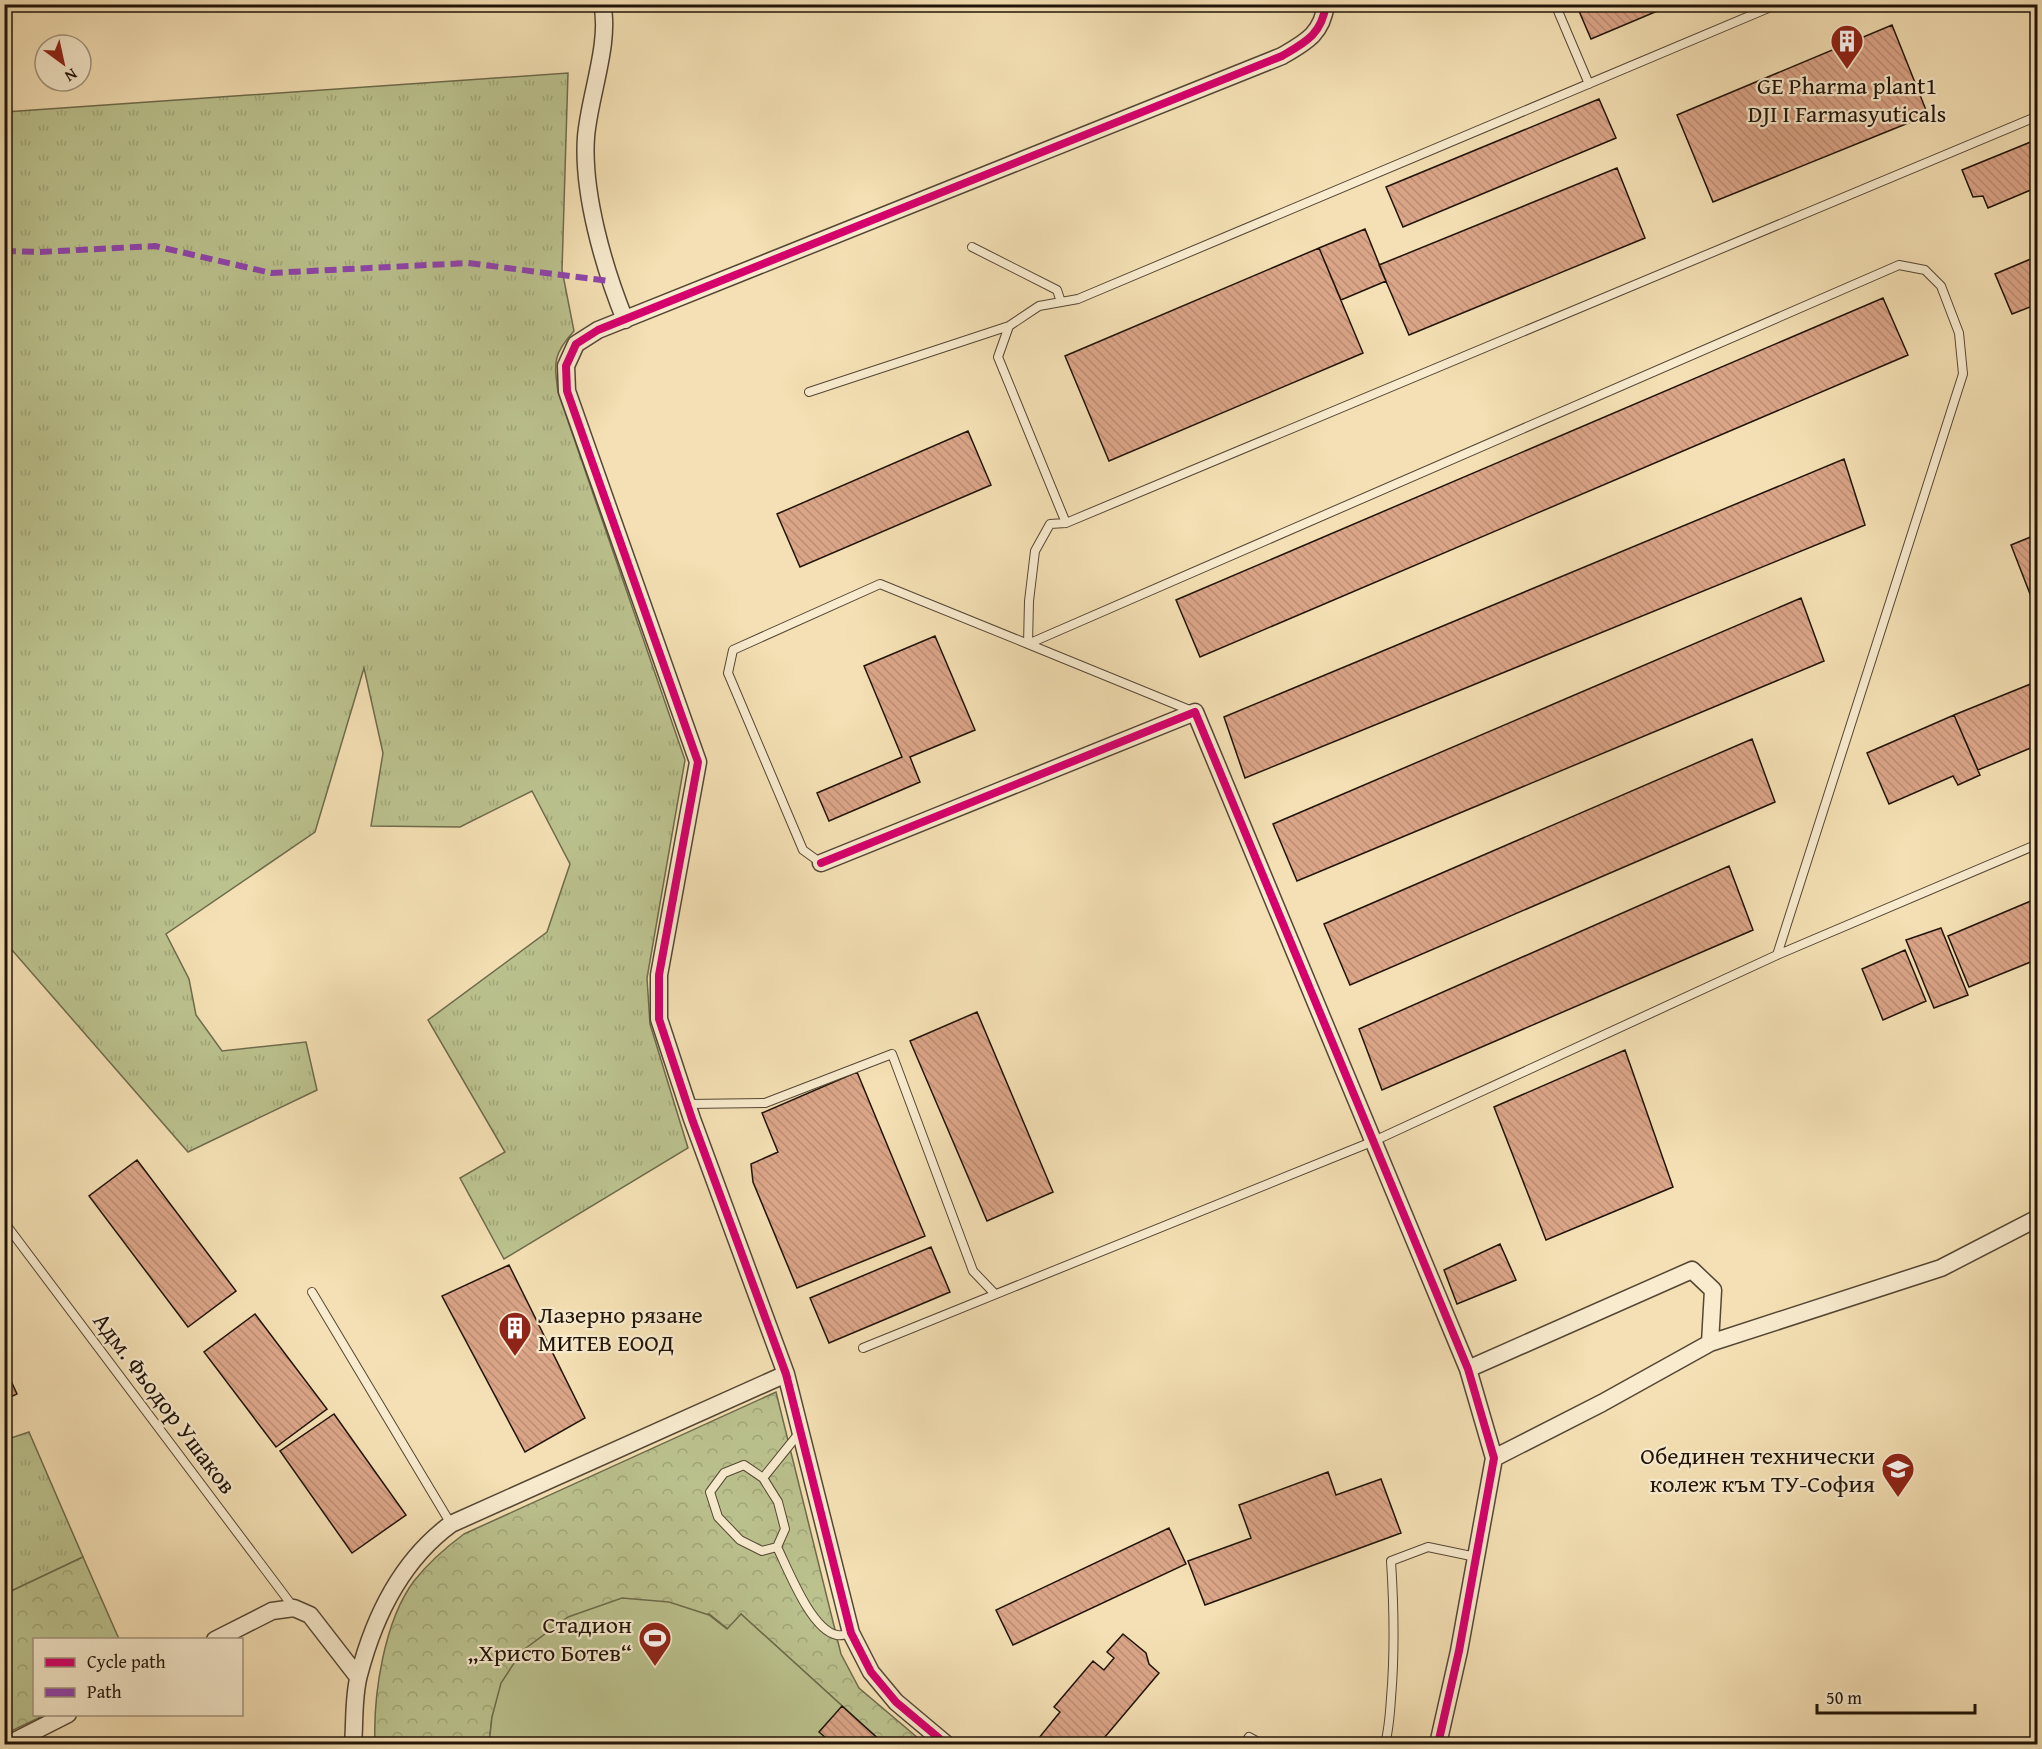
<svg xmlns="http://www.w3.org/2000/svg" width="2042" height="1749" viewBox="0 0 2042 1749" font-family="'Gentium Book Plus',serif">
<style>
.grass{fill:url(#grass-tufts);stroke:#6e6b4c;stroke-width:1.5}
.forest{fill:url(#forest-crowns);stroke:#6e6b4c;stroke-width:1.5}
.pitch{fill:#bbc28e;stroke:#6e6b4c;stroke-width:1.5}
.building{fill:url(#building-back-hatch);stroke:#201409;stroke-width:1.5}
.lines{fill:none;stroke-linecap:round;stroke-linejoin:round}
.lane-casing{stroke:#554734;stroke-width:10}
.street-casing{stroke:#554734;stroke-width:19}
.lane{stroke:#f8ebce;stroke-width:8}
.street{stroke:#f8ebce;stroke-width:16}
.quiet{stroke:#8e44ad;stroke-width:6;stroke-dasharray:12 6;stroke-linecap:butt}
.cycleway-casing{stroke:#f8ebce;stroke-width:11}
.cycleway{stroke:#d6006c;stroke-width:8}
.labels{text-anchor:middle;dominant-baseline:central;stroke-width:4.5;stroke-linejoin:round;paint-order:stroke}
.poi-label{font-size:24px;fill:#201409;stroke:#f8ebce;text-anchor:end}
.street-label{font-size:24px;fill:#201409;stroke:#f8ebce}
</style>
<defs>
<pattern id="grass-tufts" width="24" height="20" patternUnits="userSpaceOnUse" patternTransform="scale(1.5)"><rect width="24" height="20" fill="#bbc28e"/><path d="M3 7l-1-3M5 7V3M7 7l1-3M15 17l-1-3M17 17v-4M19 17l1-3" fill="none" stroke="#a0a679"/></pattern>
<pattern id="forest-crowns" width="20" height="18" patternUnits="userSpaceOnUse" patternTransform="scale(1.5)"><rect width="20" height="18" fill="#bbc28e"/><path d="M2 6a3 3 0 1 1 6 0M12 15a3 3 0 1 1 6 0" fill="none" stroke="#a0a679"/></pattern>
<pattern id="building-back-hatch" width="6" height="6" patternUnits="userSpaceOnUse" patternTransform="scale(1.5)"><rect width="6" height="6" fill="#dba588"/><path d="M-1 5l2 2M0 0l6 6M5-1l2 2" fill="none" stroke="#bc8d74"/></pattern>
</defs>
<rect width="100%" height="100%" fill="#f4e0b4"/>
<filter id="stains"><feTurbulence type="fractalNoise" baseFrequency=".00333" numOctaves="4"/><feColorMatrix values="0 0 0 0 .2 0 0 0 0 .09 0 0 0 0 .02 0 0 0 .5 -.17"/></filter>
<radialGradient id="worn" r=".72"><stop offset=".6" stop-color="#630" stop-opacity="0"/><stop offset="1" stop-color="#630" stop-opacity=".3"/></radialGradient>
<path class="grass" d="M568 73 562 270 574 331C553 354 554 362 558 392L685 760 647 978 650 1024 688 1148 504 1259 460 1178 505 1152 428 1020 547 932 570 864 532 791 460 827 371 826 383 753 364 668 315 832 166 934 189 979 196 1015 222 1051 306 1042 317 1090 188 1152 5 942V112Z
M29 1432 83 1557 5 1594V1440Z"/>
<path class="forest" d="M776 1392 841 1654 859 1688 925 1744H884L741 1614 728 1629 709 1614 492 1717 489 1744H375C373 1695 384 1621 414 1581 429 1562 445 1548 464 1534Z
M83 1557 119 1639 34 1640V1714L45 1715 5 1734V1594Z"/>
<path class="pitch" d="M622 1598 669 1602 709 1615 727 1629 741 1614 884 1744H489L492 1717 501 1683 522 1651 568 1617Z"/>
<path class="building" d="M1576 4H1674L1591 39Z
M1892 25 1928 115 1713 202 1677 115Z
M1599 99 1616 138 1403 227 1386 187Z
M2038 139V187L1988 208 1983 196 1973 197 1962 170Z
M1617 168 1645 238 1409 335 1379 265Z
M1365 229 1386 281 1341 300 1319 248Z
M1319 248 1363 353 1109 461 1065 356Z
M2038 256V304L2012 314 1995 274Z
M1883 298 1908 355 1200 657 1176 600Z
M968 431 991 485 800 567 777 514Z
M1844 459 1865 525 1245 778 1224 717Z
M2038 534V597L2032 599 2011 545Z
M1801 598 1824 661 1297 881 1273 824Z
M935 636 975 730 910 757 920 782 829 821 817 793 902 757 864 666Z
M2038 681V745L1978 770 1954 715Z
M1954 715 1980 775 1958 785 1953 776 1889 804 1867 753Z
M1752 739 1775 802 1350 985 1324 924Z
M1729 866 1753 930 1382 1090 1359 1029Z
M2038 898V959L1969 987 1948 936Z
M1941 928 1968 995 1934 1008 1906 940Z
M1905 950 1926 1001 1883 1020 1862 969Z
M977 1012 1053 1192 987 1221 910 1041Z
M1625 1050 1673 1187 1546 1240 1494 1107Z
M857 1072 925 1236 797 1288 753 1182 751 1164 778 1152 762 1113Z
M137 1160 236 1291 188 1327 89 1196Z
M1500 1244 1516 1280 1457 1304 1444 1270Z
M931 1247 950 1292 829 1343 810 1298Z
M509 1265 585 1418 525 1452 442 1296Z
M255 1314 327 1409 276 1447 204 1352Z
M4 1366 17 1394 4 1400Z
M334 1414 406 1515 352 1553 280 1451Z
M1328 1472 1336 1495 1381 1479 1401 1533 1205 1605 1188 1561 1251 1538 1239 1505Z
M1169 1528 1186 1564 1013 1645 996 1610Z
M1123 1634 1146 1653 1149 1664 1159 1673 1099 1744H1045L1038 1739 1060 1712 1054 1707 1093 1661 1104 1670 1114 1658 1107 1652Z
M842 1706 884 1744H833L819 1732Z"/>
<g class="lines">
<defs>
<path id="lane" d="M1555 4 1589 84
M972 247 1057 290 1061 302
M809 392 1009 326
M1066 523 2038 116
M1192 711 1028 644 1899 265 1925 270 1941 286 1959 333 1963 374 1777 955
M821 863 803 850 728 673 733 650 880 584 1028 644 1029 601 1035 551 1050 524 1066 523 998 357 1009 326 1039 306 1078 299 1778 4
M687 1104 765 1103 892 1054 973 1271 995 1294
M4 1222 294 1608
M312 1292 451 1524
M863 1348 1374 1141 1777 955 2038 844
M763 1478 744 1465 724 1473 710 1492 718 1517 740 1540 762 1551 777 1547 785 1529 778 1502 763 1478 800 1432
M777 1547C788 1569 811 1630 837 1635 841 1636 848 1634 851 1633
M1244 1744 1249 1737 1262 1744
M1385 1744C1389 1729 1390 1714 1391 1698 1395 1652 1394 1607 1391 1561L1428 1547 1476 1557"/>
<path id="street" d="M602 4C611 42 589 97 586 137 582 193 604 268 625 320
M821 863 1195 712 1468 1369 1494 1458 1459 1651 1438 1744
M1468 1369 1692 1270 1713 1290 1710 1343
M1494 1458 1602 1403 1710 1343 1941 1268 2038 1218
M215 1640 272 1611 294 1608 310 1615 358 1677
M9 1744 68 1714
M353 1744C355 1722 353 1697 359 1675 374 1617 402 1560 451 1524L786 1374
M946 1744 896 1702 871 1672 851 1633 786 1374 692 1119 659 1019V975L698 762 567 391 566 366 576 344 598 330 1282 56C1306 42 1322 34 1326 4"/>
</defs>
<use href="#lane" class="lane-casing"/>
<use href="#street" class="street-casing"/>
<use href="#lane" class="lane"/>
<use href="#street" class="street"/>
<path class="quiet" d="M4 251 40 252 155 246 271 273 468 263 609 281"/>
<defs>
<path id="cycleway" d="M821 863 1195 712 1468 1369 1494 1458 1459 1651 1438 1744
M946 1744 896 1702 871 1672 851 1633 786 1374 692 1119 659 1019V975L698 762 567 391 566 366 576 344 598 330 1282 56C1306 42 1322 34 1326 4"/>
</defs>
<use href="#cycleway" class="cycleway-casing"/>
<use href="#cycleway" class="cycleway"/>
</g>
<defs>
<symbol id="building-pin" viewBox="-11 -11 22 30"><path d="M0 17L-7.5 6A9.5 9.5 0 1 1 7.5 6Z" fill="#8f2418" stroke="#f8ebce"/><path d="M-4-6H4V6H1V3H-1V6H-4ZM-2.5-4.3h1.7v1.8h-1.7ZM.8-4.3h1.7v1.8H.8ZM-2.5-1h1.7V.8h-1.7ZM.8-1h1.7V.8H.8Z" fill="#fff"/></symbol>
<symbol id="university-pin" viewBox="-11 -11 22 30"><path d="M0 17L-7.5 6A9.5 9.5 0 1 1 7.5 6Z" fill="#8f2418" stroke="#f8ebce"/><path d="M0-5L7-2L0 1L-7-2ZM-4 1L0 2.5L4 1V4Q0 6-4 4Z" fill="#fff"/></symbol>
<symbol id="stadium-pin" viewBox="-11 -11 22 30"><path d="M0 17L-7.5 6A9.5 9.5 0 1 1 7.5 6Z" fill="#8f2418" stroke="#f8ebce"/><path d="M0-5a6.5 5 0 1 0 0 10a6.5 5 0 1 0 0-10ZM-3.5-1.8h7v3.6h-7Z" fill="#fff"/></symbol>
</defs>
<g fill-rule="evenodd">
<use href="#building-pin" x="1828" y="22" width="38" height="52"/>
<use href="#building-pin" x="496" y="1309" width="38" height="52"/>
<use href="#university-pin" x="1879" y="1450" width="38" height="52"/>
<use href="#stadium-pin" x="636" y="1619" width="38" height="52"/>
</g>
<g class="labels">
<g class="poi-label">
<text x="1847" y="85" text-anchor="middle">GE Pharma plant1<tspan x="1847" dy="28">DJI I Farmasyuticals</tspan></text>
<text x="538" y="1314" text-anchor="start">Лазерно рязане<tspan x="538" dy="28">МИТЕВ ЕООД</tspan></text>
<text x="1875" y="1455">Обединен технически<tspan x="1875" dy="28">колеж към ТУ-София</tspan></text>
<text x="632" y="1624">Стадион<tspan x="632" dy="28">„Христо Ботев“</tspan></text>
</g>
<g class="street-label">
<text transform="translate(165 1403) rotate(53)">Адм. Фьодор Ушаков</text>
</g>
</g>
<rect width="2042" height="1749" fill="none" stroke="#f4e0b4" stroke-width="24"/>
<rect x="6" y="6" width="2030" height="1737" fill="none" stroke="#201409" stroke-width="3"/>
<rect x="12" y="12" width="2018" height="1725" fill="none" stroke="#201409" stroke-width="1.5"/>
<rect x="33" y="1638" width="210" height="78" fill="#f8ebce" stroke="#a2957f" stroke-width="1.5"/>
<rect x="45" y="1658" width="30" height="9" fill="#d6006c" stroke="#a2957f" stroke-width="1.5"/>
<text x="87" y="1668" font-size="18" fill="#201409">Cycle path</text>
<rect x="45" y="1688" width="30" height="9" fill="#8e44ad" stroke="#a2957f" stroke-width="1.5"/>
<text x="87" y="1698" font-size="18" fill="#201409">Path</text>
<g transform="translate(63 63) rotate(147)"><circle r="28" fill="#f8ebce" stroke="#a2957f" stroke-width="1.5"/>
<path d="M0-4.5L10 22L0 15L-10 22Z" fill="#8f2418"/>
<text y="-9" font-size="16" font-weight="bold" text-anchor="middle" fill="#201409">N</text>
</g>
<path d="M1817 1704v9h158v-9" fill="none" stroke="#201409" stroke-width="3"/>
<text x="1826" y="1704" font-size="18" fill="#201409" stroke="#f8ebce" stroke-width="4.5" paint-order="stroke">50 m</text>
<rect width="100%" height="100%" filter="url(#stains)"/>
<rect width="100%" height="100%" fill="url(#worn)"/>
</svg>
